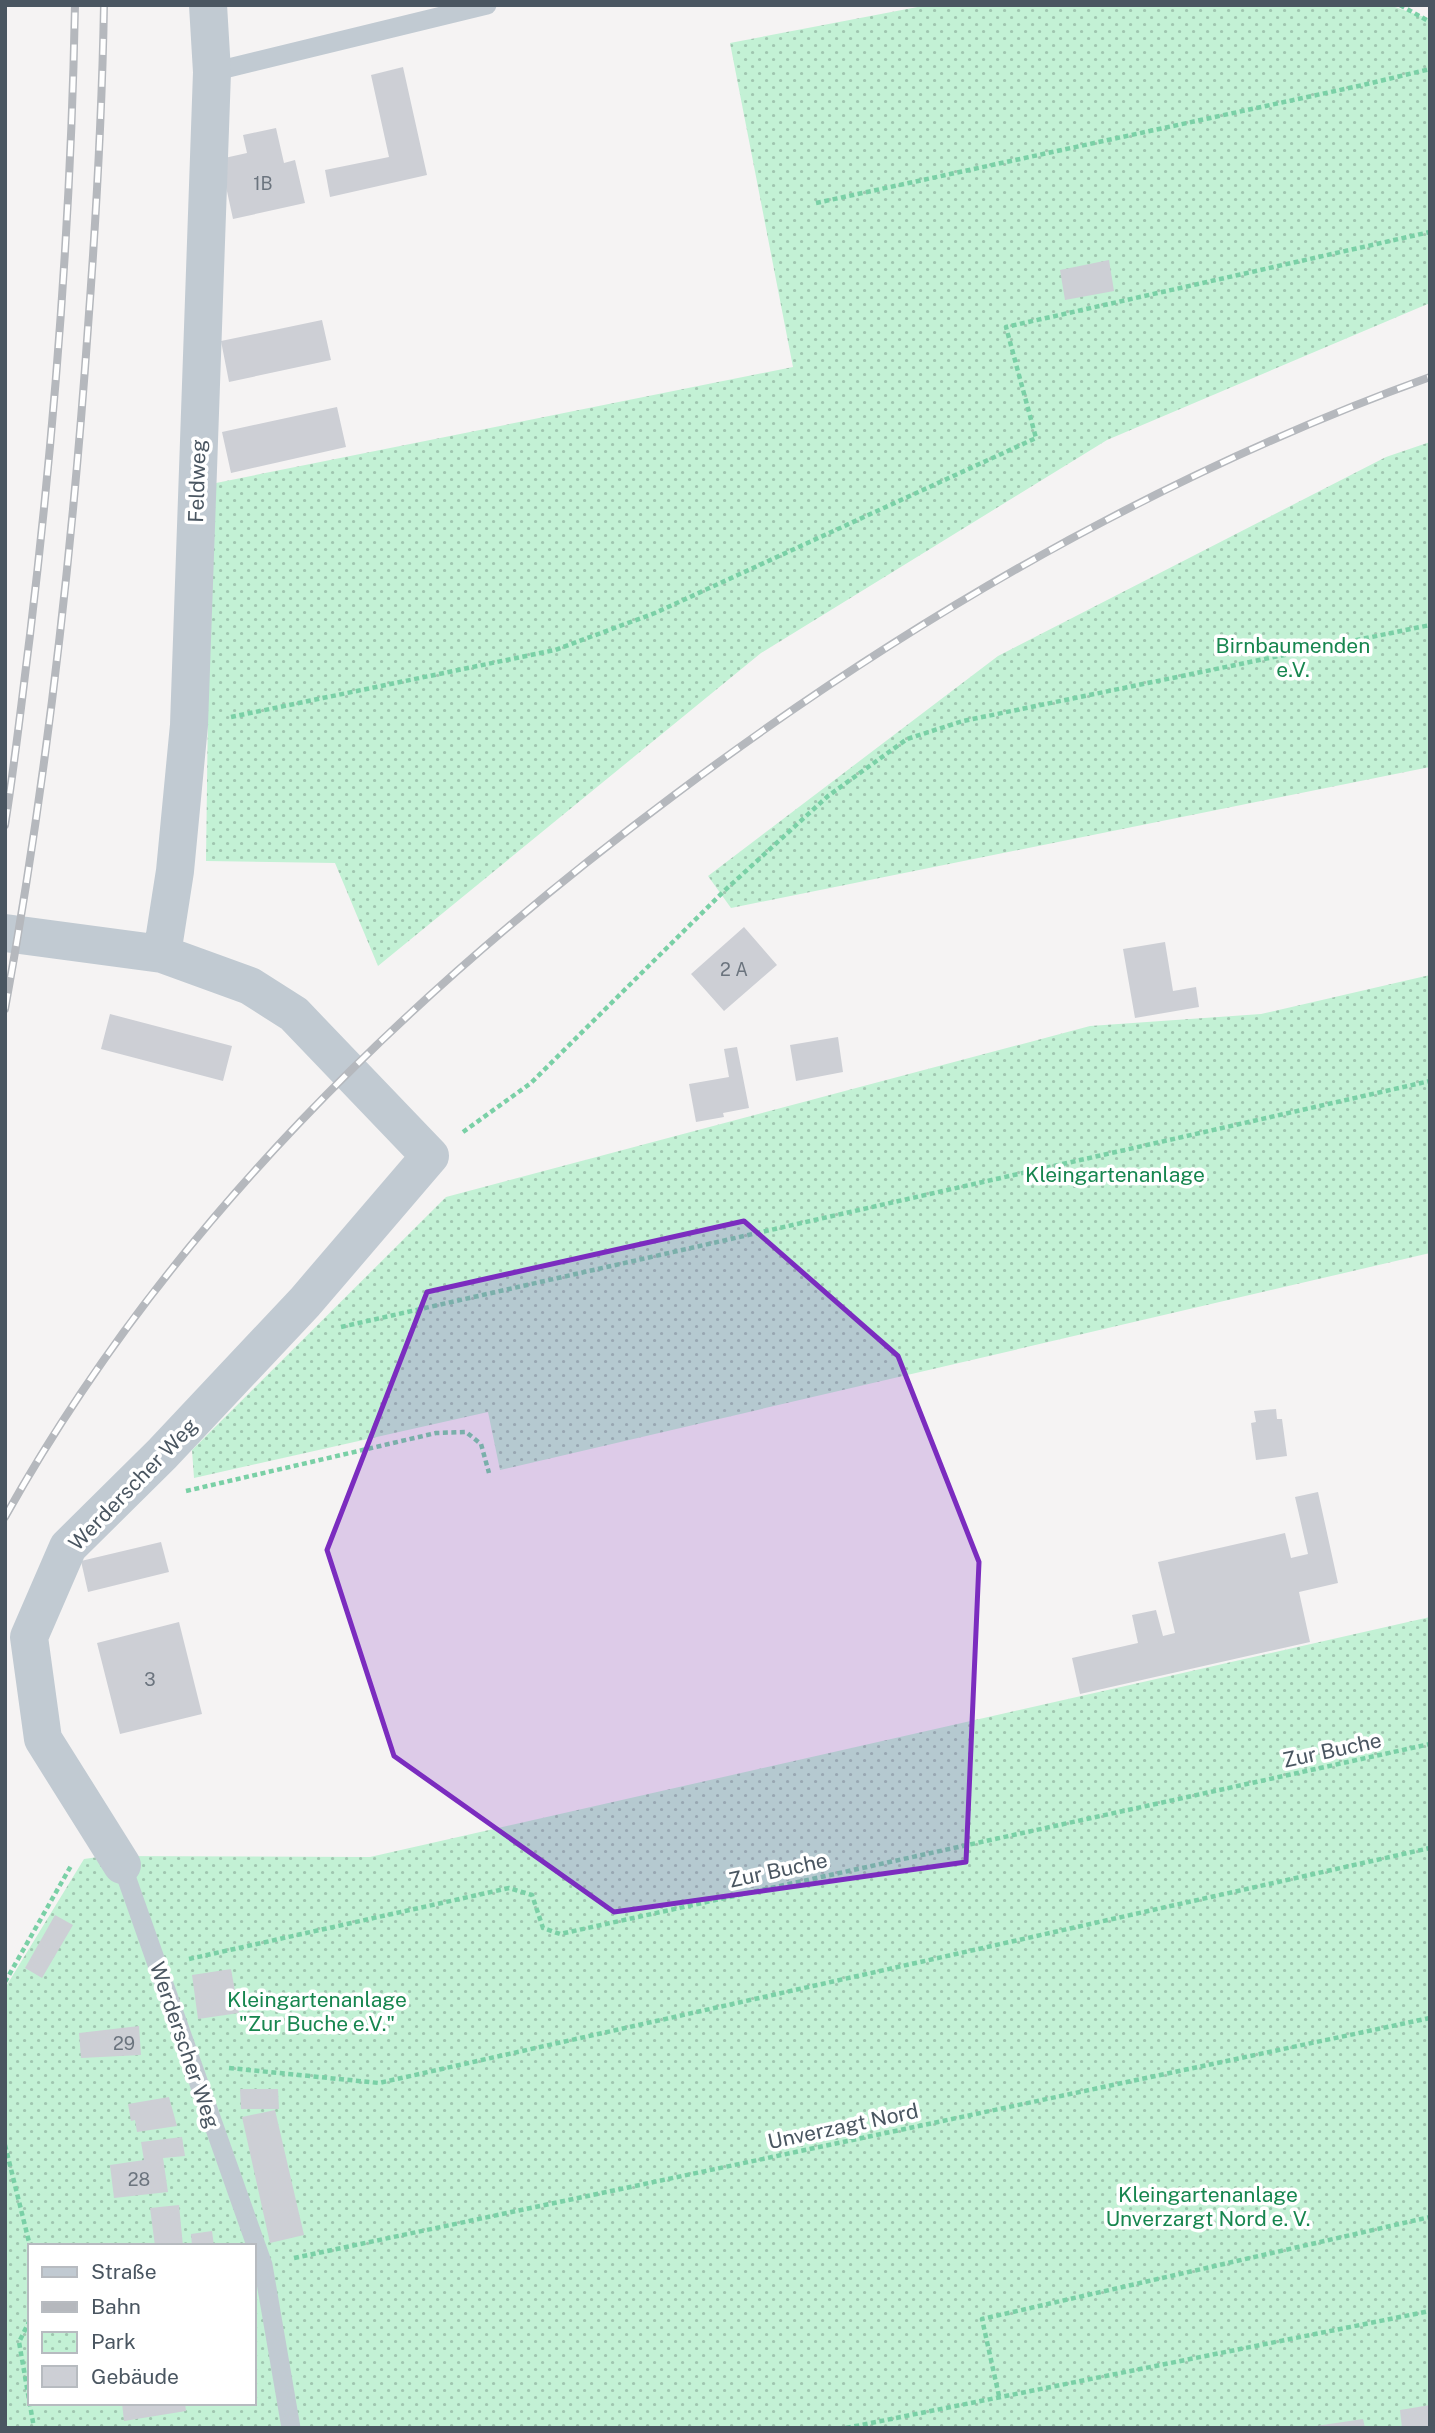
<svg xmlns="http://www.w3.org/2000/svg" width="1435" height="2433" viewBox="0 0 1435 2433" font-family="'Public Sans',sans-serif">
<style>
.park{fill:url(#park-dots);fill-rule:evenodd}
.building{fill:#cdcfd5}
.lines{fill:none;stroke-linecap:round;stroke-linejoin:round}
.path{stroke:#7ad0a6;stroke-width:4.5;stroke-dasharray:5 3.5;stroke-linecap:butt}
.lane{stroke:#c1cad2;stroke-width:19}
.street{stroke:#c1cad2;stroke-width:38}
.rail-casing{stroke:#b5b8bd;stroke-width:8}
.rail{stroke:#fff;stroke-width:5;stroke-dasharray:16;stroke-linecap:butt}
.marked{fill:#7b2cbf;fill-opacity:0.2;stroke:#7b2cbf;stroke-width:5;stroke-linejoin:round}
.labels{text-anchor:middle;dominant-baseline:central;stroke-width:7;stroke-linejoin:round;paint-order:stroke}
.number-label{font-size:18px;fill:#6b747e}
.street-label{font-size:21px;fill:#4a5661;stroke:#fff}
.park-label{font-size:21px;fill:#17864f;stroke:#fff}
</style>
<defs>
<pattern id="park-dots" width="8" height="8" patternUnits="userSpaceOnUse" patternTransform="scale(1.75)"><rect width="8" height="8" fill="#c3f1d5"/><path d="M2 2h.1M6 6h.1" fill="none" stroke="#a0c6b0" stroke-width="1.8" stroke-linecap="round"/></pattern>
</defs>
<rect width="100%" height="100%" fill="#f5f3f3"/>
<path class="park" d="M928 5H1389L1430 19V303L1107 440 761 653 378 966 335 863 206 861 211 484 793 367 730 43Z
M1430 442V767L731 908 708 876 998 656 1386 457Z
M1430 975V1253L500 1470 488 1412 194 1478 192 1450 446 1197 1090 1026 1261 1014Z
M1430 1617V2428H5V1988L84 1859 105 1856 370 1857ZM30 2246H254V2403H30Z"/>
<path class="building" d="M403 67 427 175 330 197 325 170 389 157 371 75Z
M276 128 284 163 295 160 305 203 233 219 220 159 247 153 243 135Z
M1109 260 1114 291 1065 300 1060 270Z
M322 320 331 360 229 382 221 341Z
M337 407 346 447 231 473 222 432Z
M744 927 777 965 724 1011 691 974Z
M1165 942 1173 991 1196 987 1199 1007 1135 1018 1123 949Z
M110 1014 232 1046 223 1081 101 1049Z
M838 1037 843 1072 796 1081 790 1045Z
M737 1047 749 1108 723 1113 724 1117 696 1122 689 1084 729 1077 724 1049Z
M1276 1409 1277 1419H1282L1287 1456 1256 1460 1251 1423 1256 1422 1254 1411Z
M1318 1492 1338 1583 1299 1592 1310 1642 1080 1694 1072 1658 1138 1643 1132 1615 1156 1610 1163 1636 1175 1633 1158 1562 1285 1533 1291 1558 1308 1554 1295 1497Z
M161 1542 169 1572 88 1592 81 1561Z
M179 1622 202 1714 120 1734 97 1643Z
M55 1915 73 1925 42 1978 25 1968Z
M231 1969 239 2013 198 2019 192 1975Z
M139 2026 141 2055 81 2058 79 2033Z
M240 2089H278L279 2109H241Z
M169 2097 177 2126 137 2132 135 2120 131 2121 128 2104Z
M275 2110 304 2235 270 2243 242 2117Z
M182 2137 185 2156 163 2158 168 2192 114 2198 110 2165 144 2160 141 2142Z
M179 2205 183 2246H155L150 2208Z
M212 2231 214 2246H192L191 2234Z
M122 2403H185L186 2411 124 2421Z
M1430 2405V2428H1402L1400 2410Z
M1363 2419 1365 2428H1316V2426Z"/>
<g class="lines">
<path class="path" d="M1400 5 1430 22
M816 203 1363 85 1430 69
M231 717 555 650 655 613 1036 438 1006 327 1430 232
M463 1132 531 1083 723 892 828 796 907 739 963 721 1430 625
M341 1327 1430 1081
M186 1491 436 1433 466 1432 481 1444 489 1473
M189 1959 509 1888 532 1895 543 1928 560 1934 1430 1744
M5 1982 72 1864
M229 2068 379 2083 1430 1848
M5 2145 30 2246
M294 2258 1430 2018
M30 2320 19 2342 34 2428
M999 2396 982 2319 1430 2217
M846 2428 1430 2311"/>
<path class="lane" d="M212 72 487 5
M122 1865 263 2265 291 2428"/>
<path class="street" d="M5 933 162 954 250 986 294 1014 430 1156 305 1302 162 1454 68 1547 29 1637 43 1739 122 1865
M162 954 175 871 189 725 212 72 208 5"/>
<defs>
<path id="rail" d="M5 825C15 762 22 698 30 635 55 426 71 216 75 5
M5 1009C46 784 72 556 88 327 96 220 102 113 104 5
M5 1517C167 1226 408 994 673 796 903 623 1158 475 1430 377"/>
</defs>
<use href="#rail" class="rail-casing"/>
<use href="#rail" class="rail"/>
</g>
<path class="marked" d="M744 1221 898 1356 979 1562 966 1862 614 1912 394 1756 327 1550 427 1292Z"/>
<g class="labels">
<g class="number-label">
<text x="263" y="183">1B</text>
<text x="734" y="969">2 A</text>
<text x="150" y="1679">3</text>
<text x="124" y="2043">29</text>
<text x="139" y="2179">28</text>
</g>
<g class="street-label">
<text transform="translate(197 481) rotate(-88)">Feldweg</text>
<text transform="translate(133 1484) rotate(-46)">Werderscher Weg</text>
<text transform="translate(1332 1750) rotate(-12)">Zur Buche</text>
<text transform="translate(778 1870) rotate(-12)">Zur Buche</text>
<text transform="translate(185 2045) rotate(71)">Werderscher Weg</text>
<text transform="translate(843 2126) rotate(-12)">Unverzagt Nord</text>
</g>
<g class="park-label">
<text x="1293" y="645">Birnbaumenden<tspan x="1293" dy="24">e.V.</tspan></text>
<text x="1115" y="1174">Kleingartenanlage</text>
<text x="317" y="1999">Kleingartenanlage<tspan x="317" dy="24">"Zur Buche e.V."</tspan></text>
<text x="1208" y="2194">Kleingartenanlage<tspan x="1208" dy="24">Unverzargt Nord e. V.</tspan></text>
</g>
</g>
<rect width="1435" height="2433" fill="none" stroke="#4a5661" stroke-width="14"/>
<rect x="28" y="2244" width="228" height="161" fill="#ffffff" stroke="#b7bbc0" stroke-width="2"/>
<rect x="42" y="2267" width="35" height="10" fill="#c1cad2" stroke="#b7bbc0" stroke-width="2"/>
<text x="91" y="2279" font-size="21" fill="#4a5661">Straße</text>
<rect x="42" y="2302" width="35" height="10" fill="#b5b8bd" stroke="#b7bbc0" stroke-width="2"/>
<text x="91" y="2314" font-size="21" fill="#4a5661">Bahn</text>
<rect x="42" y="2332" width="35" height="21" fill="url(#park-dots)" stroke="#b7bbc0" stroke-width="2"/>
<text x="91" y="2349" font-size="21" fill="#4a5661">Park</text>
<rect x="42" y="2366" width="35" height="21" fill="#cdcfd5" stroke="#b7bbc0" stroke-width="2"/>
<text x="91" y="2384" font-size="21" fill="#4a5661">Gebäude</text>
</svg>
